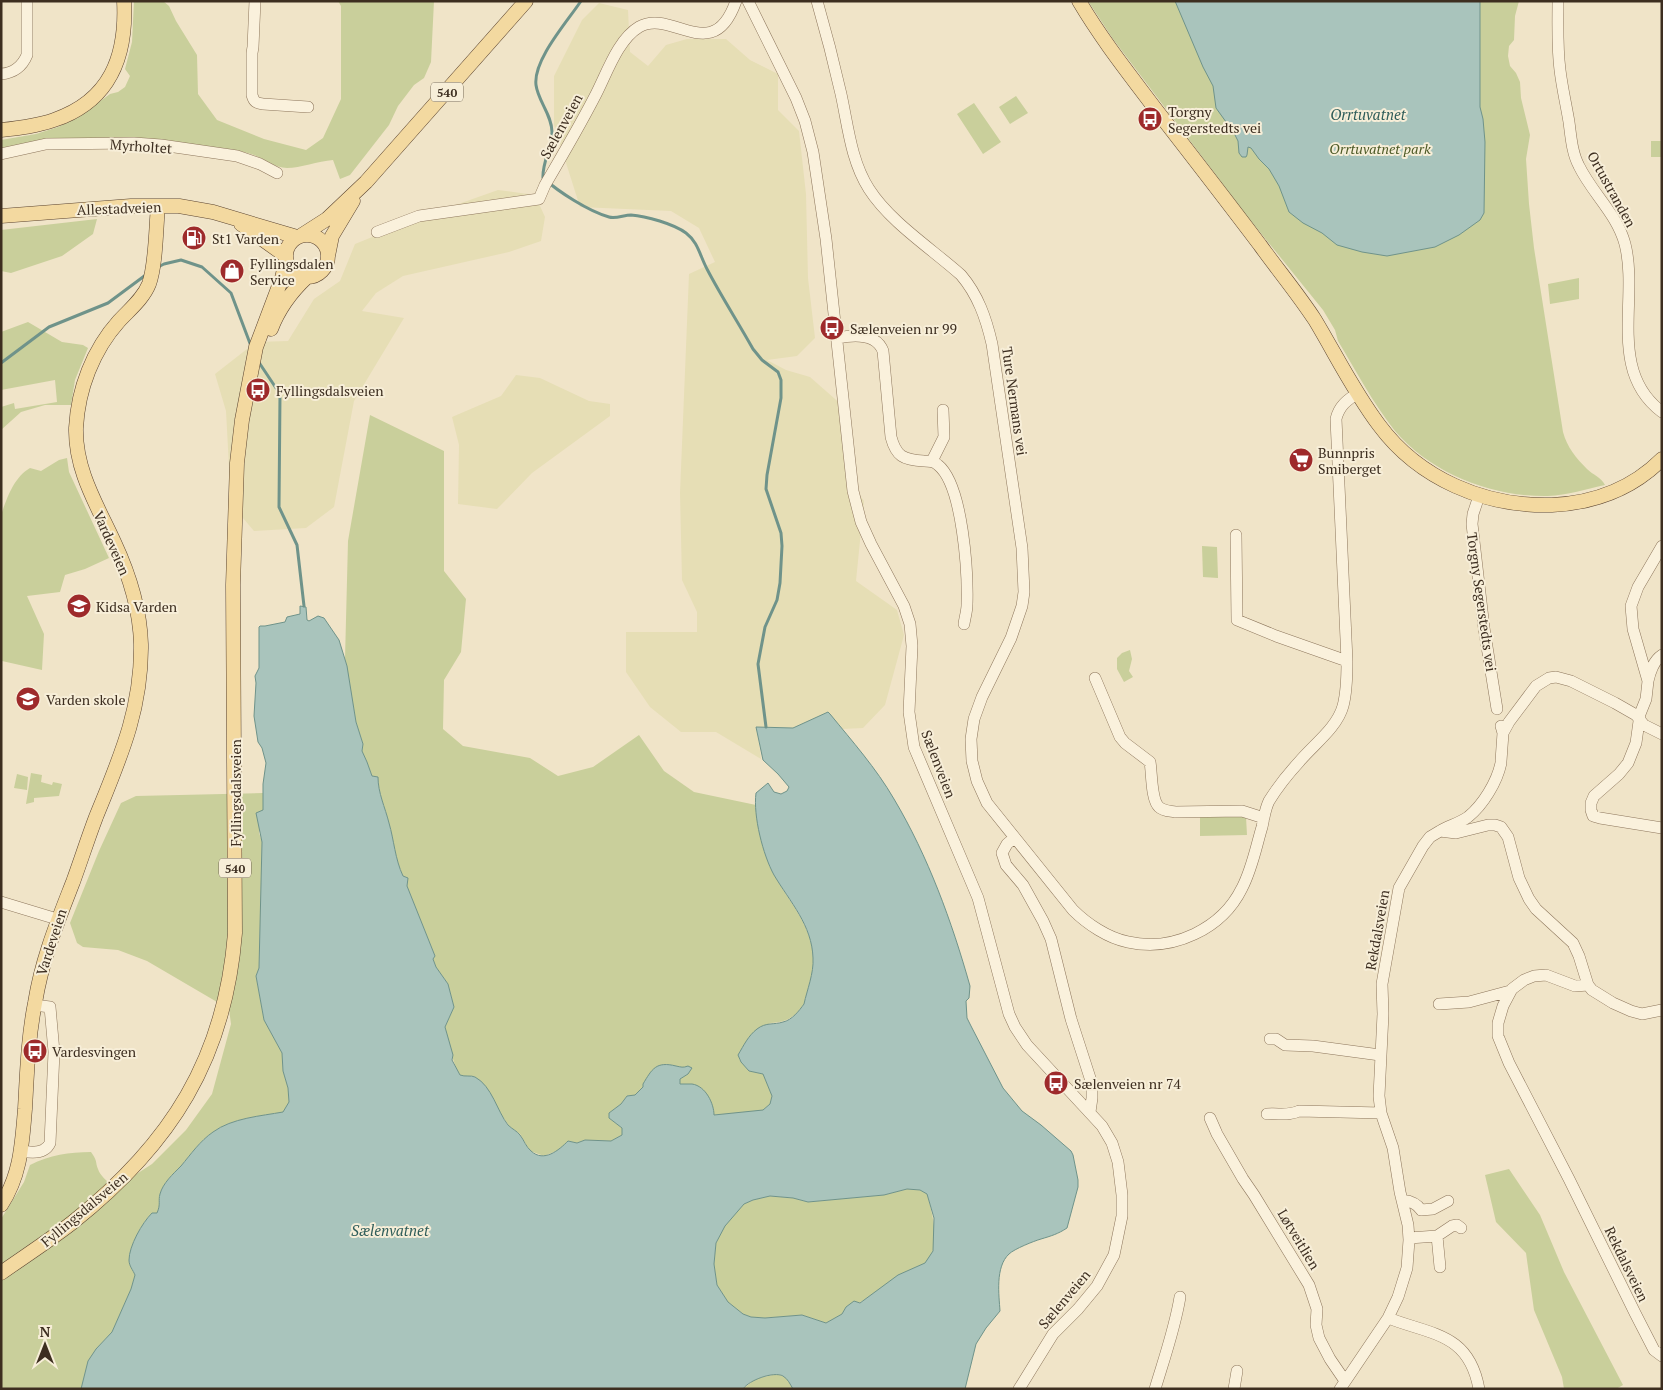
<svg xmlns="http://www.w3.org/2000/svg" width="1663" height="1390" viewBox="0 0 1663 1390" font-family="'PT Serif',serif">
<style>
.farmland{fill:#e6deb5}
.green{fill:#c9cf9b}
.water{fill:#a9c4bc;stroke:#6f938a;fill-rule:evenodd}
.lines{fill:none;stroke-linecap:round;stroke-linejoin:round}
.stream{stroke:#6f938a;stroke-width:3}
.minor-casing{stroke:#8d765c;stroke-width:12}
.major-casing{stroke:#5b4430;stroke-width:15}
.minor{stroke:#faf1dc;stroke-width:11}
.major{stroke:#f3d9a0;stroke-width:14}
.labels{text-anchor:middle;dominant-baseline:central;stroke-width:4;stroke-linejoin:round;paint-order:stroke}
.shield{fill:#f7eed8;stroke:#756857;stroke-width:1}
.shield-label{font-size:12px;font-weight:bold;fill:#3d2e20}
.poi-label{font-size:14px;fill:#3d2e20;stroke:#f7eed8;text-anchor:start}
.street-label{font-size:14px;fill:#3d2e20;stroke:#f7eed8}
.park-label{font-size:14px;font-style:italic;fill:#4d5a26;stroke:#f7eed8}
.water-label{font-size:15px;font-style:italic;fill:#2f5d5a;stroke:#f7eed8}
</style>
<rect width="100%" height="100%" fill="#f0e4c8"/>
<path class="farmland" d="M599 3 628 10 630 52 648 66 666 45 687 39H726L750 60 778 74V110L799 131 806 194 808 278 815 338 797 356 767 360 786 370 810 377 843 406 858 493 864 501 856 581 897 610 904 635 885 705 863 728 842 729 828 712 793 728 757 727 761 759 716 732H681L650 707 626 672V632H697V612L682 580 680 493 689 274 715 262 699 228 671 211 580 207 554 125V76L582 20Z
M498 190 535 195 545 217 541 241 509 252 403 276 376 293 362 311 404 318 354 401 334 507 306 528 254 531 231 504 226 411 215 374 256 342 288 341 314 299 340 281 355 244 419 218Z
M516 375 540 378 589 401 610 404V416L532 473 497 509 458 504 459 445 452 417 501 396Z"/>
<path class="green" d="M134 1H163L169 6 176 21 197 55 198 94 217 120 264 139 306 150 323 138 341 99V6L338 1H434L431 62 424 78 414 85 398 106 389 125 350 175 340 179 333 160C318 161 300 168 287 168 275 168 265 159 254 155 240 150 226 149 211 147L1 148V140L36 134 58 127 77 118 110 94 118 92 125 87 130 76 125 69 132 42Z
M1088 1H1519L1515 16 1514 40 1509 46 1508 56 1510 66 1516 73 1520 82 1521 98 1530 135 1526 159 1529 204 1534 248 1563 432C1567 447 1576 458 1587 469 1593 475 1601 477 1605 485 1587 489 1567 495 1548 496 1492 497 1432 474 1395 431 1373 403 1356 371 1338 341L1335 330 1323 310 1247 216 1113 39Z
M1016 96 1028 113 1010 124 999 107Z
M974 103 1001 142 983 154 957 114Z
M1651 141H1662V157H1651Z
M97 219 93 234 62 256 11 273 1 271V230Z
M1579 278V299L1550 304 1548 284Z
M28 322 62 342 83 345 88 348 75 380 71 405H45L21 412 1 430V407L14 403 15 409 57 402 55 380 1 390V332Z
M370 415 444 451V571L466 599 461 652 444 680 443 729 463 746 530 758 558 776 593 767 639 735 664 771 694 792 756 805C759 827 761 848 771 869 786 899 812 923 813 958 814 973 807 990 804 1004 794 1018 787 1022 770 1023L739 1059 749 1071 763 1074 772 1095 770 1104 762 1111 714 1115 692 1084 680 1085V1079L688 1074 683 1068 665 1064 635 1095 627 1096 621 1104 609 1113V1118L622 1128V1135L611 1141 585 1140 577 1143 568 1141 561 1149 544 1156 530 1151 520 1134 510 1127 497 1109 494 1100 474 1076C470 1076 465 1077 462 1076 455 1074 447 1036 445 1027L454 1007 448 984 436 967 433 959 435 956 407 886 408 878 403 876C395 859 394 841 389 823 385 807 378 793 378 777L372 776 367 762 362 751 363 744 356 722 345 659 348 541Z
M67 458 69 472 109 558 85 569 65 575 60 592 27 596 44 634 42 670 2 661 1 515C7 498 14 477 30 468L41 471 59 460Z
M1202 546 1217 547 1218 578 1203 577Z
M1130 650 1132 659 1129 671 1133 677 1124 682 1117 669V658L1122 653Z
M31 773 42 775 41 782 52 785 53 782 62 784 59 796 34 798V802L26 804Z
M17 774 28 777 27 790 14 788Z
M263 793V810L259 833 262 841 259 968 256 976 264 1020 282 1053 283 1071 288 1088 289 1102 284 1112C261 1116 232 1118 213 1132 200 1141 191 1154 181 1166 173 1174 163 1183 160 1194 158 1201 161 1204 157 1213H152C142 1223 129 1246 129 1260 129 1266 133 1270 135 1275L131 1289 112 1332 96 1349 88 1361 81 1389H1V1219L24 1182 30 1165C50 1155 69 1152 91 1152 98 1162 95 1161 98 1169 100 1175 105 1179 109 1183L121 1184 152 1164 186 1130 212 1094 231 1024 229 1009 147 961 118 950 83 947 77 943 70 923 99 851 121 803 136 796Z
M1200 817H1246L1247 835 1200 836Z
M1509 1169 1540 1215 1564 1272 1623 1385 1616 1389H1564L1562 1377 1534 1310 1526 1253 1496 1222 1485 1175Z
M907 1189 920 1190 927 1193C932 1214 943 1248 924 1264 916 1270 904 1271 896 1277 880 1289 867 1302 846 1307L842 1314 826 1323 802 1315 765 1318 751 1317 743 1314 728 1302 717 1285 714 1264 716 1243 725 1225 744 1204 753 1200 770 1196 793 1198 808 1202 884 1195Z
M777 1374 787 1378 793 1389H743L755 1379Z"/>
<path class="water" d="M1175 1H1480V107L1483 119 1485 142 1484 213 1480 220 1459 235 1435 247 1387 256 1362 252 1337 245 1322 233 1303 223 1289 212 1279 186 1269 169 1259 159 1251 148 1248 147 1247 155 1246 157H1242L1239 153 1238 141 1234 133 1216 108 1213 86 1203 67Z
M300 606 306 607 307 620 309 621 318 616 324 618 339 640 347 666 356 722 363 744 362 751 367 762 372 776 378 777C378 793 385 807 389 823 394 840 395 859 403 876L408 878 407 886 435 956 433 959 436 967 448 984 454 1007 445 1027 453 1055 452 1060 460 1075C465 1077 471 1075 475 1077 492 1086 497 1111 508 1125 512 1129 517 1131 520 1135 524 1140 526 1147 531 1151 544 1163 559 1150 568 1141L577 1143 585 1140 611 1141 622 1135V1128L609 1118V1113L621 1104 627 1096 635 1095 643 1087V1084C652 1069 656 1061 676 1066 681 1067 683 1068 688 1066L692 1068 688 1074 680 1079V1084C684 1084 688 1084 692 1084 706 1086 714 1104 714 1115L763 1110 770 1104 772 1096 763 1074 749 1071 741 1062 738 1055C744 1045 748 1036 757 1029 766 1022 774 1025 783 1022 792 1020 799 1011 804 1004 807 990 814 973 813 958 812 925 790 902 774 875 763 855 753 816 756 793L768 783 774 792 781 794 787 791 789 787 778 774 763 760 756 727 793 728 828 712 830 714C852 741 876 768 894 799 928 856 952 922 970 986L969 998 966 1001 967 1018 971 1026 1003 1088 1022 1111 1041 1125 1071 1151 1073 1155 1078 1180V1187L1067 1228C1058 1234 1051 1236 1041 1239 1034 1241 1014 1249 1009 1254 995 1267 999 1295 1000 1311L986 1328 976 1344 965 1389H793C790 1384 788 1379 783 1376 774 1371 749 1380 743 1389H81L88 1361 96 1349 112 1332 131 1289 135 1275C133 1270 129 1266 129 1260 129 1246 142 1223 152 1213H157C161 1204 158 1201 160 1194 163 1183 173 1174 181 1166 191 1154 200 1141 213 1132 232 1118 261 1116 283 1112L289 1102 288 1088 283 1071 282 1053 264 1020 256 976 259 968 262 842 256 813 263 810V784L266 763 262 748 258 742 254 716 256 683 255 676 259 668V627L260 626H265L285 622 287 617 300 614ZM907 1189 920 1190 927 1194 934 1218 933 1251 925 1263 898 1275 860 1303 854 1301 846 1307 842 1314 826 1323 802 1315 765 1318 751 1317 743 1314 728 1302 717 1285 714 1264 716 1243 725 1226 744 1204 753 1200 770 1196 793 1198 808 1202 884 1195Z"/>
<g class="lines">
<path class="stream" d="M581 1C567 22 533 60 536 85 538 101 552 115 552 132 552 148 542 162 543 178 559 192 588 211 609 217 616 219 624 215 631 215 646 216 674 224 686 233 698 242 700 256 707 269 721 296 738 322 753 349L762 360 778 372 781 380V398L767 475 766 489 781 533 782 546 780 583 777 600 765 627 758 664 766 727
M156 268 164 264 181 260 202 267 231 293 251 346
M258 361 280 394 279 507 297 545 304 606
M1 363 49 327 108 303 147 274"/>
<defs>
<path id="minor" d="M255 1 253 47 252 53V95C254 102 256 103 263 104L308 107
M748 1 796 98 805 121 813 152 826 239 853 491 861 522 871 544 904 606 910 624 912 646 909 712 914 747 978 898 1009 1014 1015 1027 1027 1045 1102 1126 1112 1143 1118 1162 1122 1195V1216L1114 1255 1097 1286 1078 1309 1053 1334 1019 1389
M817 1C826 32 834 63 841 94 848 126 851 161 869 189 890 222 932 249 961 275 978 295 986 318 992 344L1022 548 1024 592 1022 606 1011 638 982 697 974 719 971 739 972 761 977 781 987 803 1073 910C1087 924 1108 938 1128 942 1173 952 1222 929 1242 888 1252 869 1256 847 1262 827 1264 818 1265 809 1269 801 1277 788 1288 774 1299 762 1313 745 1337 728 1343 706 1347 691 1347 676 1347 661L1336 419C1339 406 1347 400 1358 393
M1558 1C1558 24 1557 47 1560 70 1562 87 1566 104 1569 122 1571 137 1572 153 1579 166 1592 193 1617 214 1625 244 1639 299 1607 371 1662 412
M1 74C14 73 22 67 27 55V1
M1 154 46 144 134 143 161 145 237 156 260 164 277 173
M377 232 419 216 539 199 545 185C562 156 579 127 594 98 606 76 617 40 639 27 672 8 713 67 736 1
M837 338C852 335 876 332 883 351L891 437C896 456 903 460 924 461 929 461 934 461 938 465 963 485 968 573 967 605 967 611 965 617 964 624
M932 461 944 437 943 410
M1479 496 1473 514 1472 524 1484 628 1497 709
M1236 535 1237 620 1276 636 1347 661
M1662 546 1638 587 1631 606 1633 629 1648 681 1646 699 1640 714 1636 743 1628 763 1619 774 1594 796 1591 803V810L1593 816 1600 818 1662 828
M1095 678 1120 737 1125 743 1150 762C1152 773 1151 800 1159 807 1163 811 1170 811 1175 812L1242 811 1264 818
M1648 681C1650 672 1653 661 1662 655
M1501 726 1503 733 1501 761
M1503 733 1509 722 1536 686 1549 678 1556 677 1571 681 1615 703 1636 715 1644 725 1662 734
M1440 831C1448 826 1460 823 1468 817 1483 805 1497 782 1501 763
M1014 838 1007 844 1002 853 1006 865 1023 885 1043 921 1051 939 1071 1019 1092 1084V1098L1090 1112
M1 902 57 919
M1588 985 1575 986 1546 975 1534 976 1524 980 1512 989 1503 1006 1498 1023V1036L1509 1063 1569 1179 1635 1313 1654 1350 1662 1356
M1439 1004 1469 1002 1510 991
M1270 1039H1276L1285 1045 1313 1046 1380 1055
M1267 1114C1279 1113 1289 1116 1299 1111L1381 1113
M1210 1118 1217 1134 1243 1179 1254 1195 1309 1285 1317 1309 1316 1325 1319 1338 1330 1359 1345 1381
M22 1151C32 1153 45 1154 50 1143L54 1052 50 1007 34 1005
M1402 1200C1410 1201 1417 1203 1421 1210L1433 1209 1448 1201
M1437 1236 1440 1267
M1409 1238 1437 1236 1452 1226 1457 1225 1461 1228
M1388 1318C1432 1335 1469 1333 1479 1389
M1155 1389C1164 1359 1175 1328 1180 1297
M1234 1389 1237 1371
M1340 1389 1388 1318 1398 1297 1407 1268 1409 1240 1408 1225 1400 1192 1393 1148 1381 1113 1379 1096 1383 1014 1382 984 1399 888 1423 846 1430 837 1440 831 1456 833 1488 825H1495L1501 827 1508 837 1519 878 1529 899 1536 909 1573 943 1579 956 1588 985 1592 990 1613 1003 1631 1011 1642 1014 1662 1010"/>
<path id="major" d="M1079 1C1102 40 1130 75 1157 111 1192 156 1226 200 1260 245 1278 270 1298 294 1315 320 1336 355 1354 392 1379 425 1419 479 1485 507 1552 505 1593 503 1632 489 1662 459
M1 130C19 128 37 126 54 120 110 101 127 57 124 1
M1 216 131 206H179L213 212 297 237
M241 224 286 256
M302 235 327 219 366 182 526 1
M286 256a21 21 0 1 1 42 0a21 21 0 1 1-42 0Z
M328 256 332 236 353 201
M271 329C279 308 291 292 307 277
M1 1205C21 1175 22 1143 25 1109 27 1074 28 1038 35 1003 42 959 57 923 73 882 81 860 88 838 96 817 120 758 142 709 141 644 140 609 129 574 114 542 97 505 75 470 76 428 78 389 93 350 119 321 129 310 143 299 149 284 156 265 156 227 158 206
M1 1273C25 1256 50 1240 73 1222 171 1144 225 1059 235 933L233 585 237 463 242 420 256 347 282 278 286 261"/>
</defs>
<use href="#minor" class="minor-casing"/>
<use href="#major" class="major-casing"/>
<use href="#minor" class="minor"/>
<use href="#major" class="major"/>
</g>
<defs>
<symbol id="bus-disc" viewBox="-11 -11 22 22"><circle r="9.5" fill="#9e2a2b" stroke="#f7eed8"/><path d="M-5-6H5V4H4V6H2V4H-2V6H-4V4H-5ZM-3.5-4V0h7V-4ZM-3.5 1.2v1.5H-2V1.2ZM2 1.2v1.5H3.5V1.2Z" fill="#fff"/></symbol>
<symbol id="fuel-disc" viewBox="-11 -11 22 22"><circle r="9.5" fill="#9e2a2b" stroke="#f7eed8"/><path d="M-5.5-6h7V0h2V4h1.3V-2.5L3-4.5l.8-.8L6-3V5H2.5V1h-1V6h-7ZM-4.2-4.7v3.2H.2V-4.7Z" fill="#fff"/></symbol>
<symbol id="shop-disc" viewBox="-11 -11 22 22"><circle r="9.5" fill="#9e2a2b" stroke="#f7eed8"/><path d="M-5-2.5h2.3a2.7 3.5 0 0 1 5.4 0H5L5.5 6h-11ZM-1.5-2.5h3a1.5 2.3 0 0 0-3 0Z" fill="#fff"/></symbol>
<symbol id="supermarket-disc" viewBox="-11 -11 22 22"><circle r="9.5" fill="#9e2a2b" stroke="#f7eed8"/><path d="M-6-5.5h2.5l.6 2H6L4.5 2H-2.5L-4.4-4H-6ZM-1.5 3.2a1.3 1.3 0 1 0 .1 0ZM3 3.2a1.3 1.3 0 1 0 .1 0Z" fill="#fff"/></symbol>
<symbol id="school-disc" viewBox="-11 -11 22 22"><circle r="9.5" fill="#9e2a2b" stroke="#f7eed8"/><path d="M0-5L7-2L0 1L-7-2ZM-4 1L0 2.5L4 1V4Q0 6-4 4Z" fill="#fff"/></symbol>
</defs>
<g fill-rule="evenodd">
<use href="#bus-disc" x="1136" y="105" width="28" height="28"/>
<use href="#fuel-disc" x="180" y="224" width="28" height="28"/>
<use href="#shop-disc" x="218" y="257" width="28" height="28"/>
<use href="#bus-disc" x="818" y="314" width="28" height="28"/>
<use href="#bus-disc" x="244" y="376" width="28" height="28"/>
<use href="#supermarket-disc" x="1287" y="446" width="28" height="28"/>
<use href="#school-disc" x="65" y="592" width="28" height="28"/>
<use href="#school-disc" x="14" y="685" width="28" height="28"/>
<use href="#bus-disc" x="21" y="1037" width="28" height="28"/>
<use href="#bus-disc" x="1042" y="1069" width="28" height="28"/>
</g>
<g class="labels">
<g class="shield">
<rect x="431" y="82.5" width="32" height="19" rx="4"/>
<rect x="219" y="858.5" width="32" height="19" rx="4"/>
</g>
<g class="shield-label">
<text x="447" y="92">540</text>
<text x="235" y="868">540</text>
</g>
<g class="poi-label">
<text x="1168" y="111">Torgny<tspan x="1168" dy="16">Segerstedts vei</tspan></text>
<text x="212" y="238">St1 Varden</text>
<text x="250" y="263">Fyllingsdalen<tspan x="250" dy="16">Service</tspan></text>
<text x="850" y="328">Sælenveien nr 99</text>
<text x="276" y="390">Fyllingsdalsveien</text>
<text x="1318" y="452">Bunnpris<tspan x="1318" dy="16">Smiberget</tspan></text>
<text x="96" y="606">Kidsa Varden</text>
<text x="46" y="699">Varden skole</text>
<text x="52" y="1051">Vardesvingen</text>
<text x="1074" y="1083">Sælenveien nr 74</text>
</g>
<g class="street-label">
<text transform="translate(561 126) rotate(-61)">Sælenveien</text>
<text transform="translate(141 146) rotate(4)">Myrholtet</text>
<text transform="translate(1612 189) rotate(61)">Ortustranden</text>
<text transform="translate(119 208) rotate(-2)">Allestadveien</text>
<text transform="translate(1015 401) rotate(82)">Ture Nermans vei</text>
<text transform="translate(112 543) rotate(66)">Vardeveien</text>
<text transform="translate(1482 602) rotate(82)">Torgny Segerstedts vei</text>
<text transform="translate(939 764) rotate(69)">Sælenveien</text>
<text transform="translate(235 793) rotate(-90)">Fyllingsdalsveien</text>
<text transform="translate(1377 930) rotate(-80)">Rekdalsveien</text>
<text transform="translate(51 942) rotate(-72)">Vardeveien</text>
<text transform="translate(84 1209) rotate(-40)">Fyllingsdalsveien</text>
<text transform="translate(1299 1239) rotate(59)">Løtveitlien</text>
<text transform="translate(1627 1264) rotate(64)">Rekdalsveien</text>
<text transform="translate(1064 1299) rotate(-50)">Sælenveien</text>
</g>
<g class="park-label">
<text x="1380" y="148">Orrtuvatnet park</text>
</g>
<g class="water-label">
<text x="1368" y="114">Orrtuvatnet</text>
<text x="390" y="1230">Sælenvatnet</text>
</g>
</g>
<rect width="1663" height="1390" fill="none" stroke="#3d2e20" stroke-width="5"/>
<g transform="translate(45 1345)" stroke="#f7eed8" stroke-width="4" paint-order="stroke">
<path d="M0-4L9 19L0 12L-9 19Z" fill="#3d2e20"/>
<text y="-8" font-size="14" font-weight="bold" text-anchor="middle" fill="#3d2e20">N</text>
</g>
</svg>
